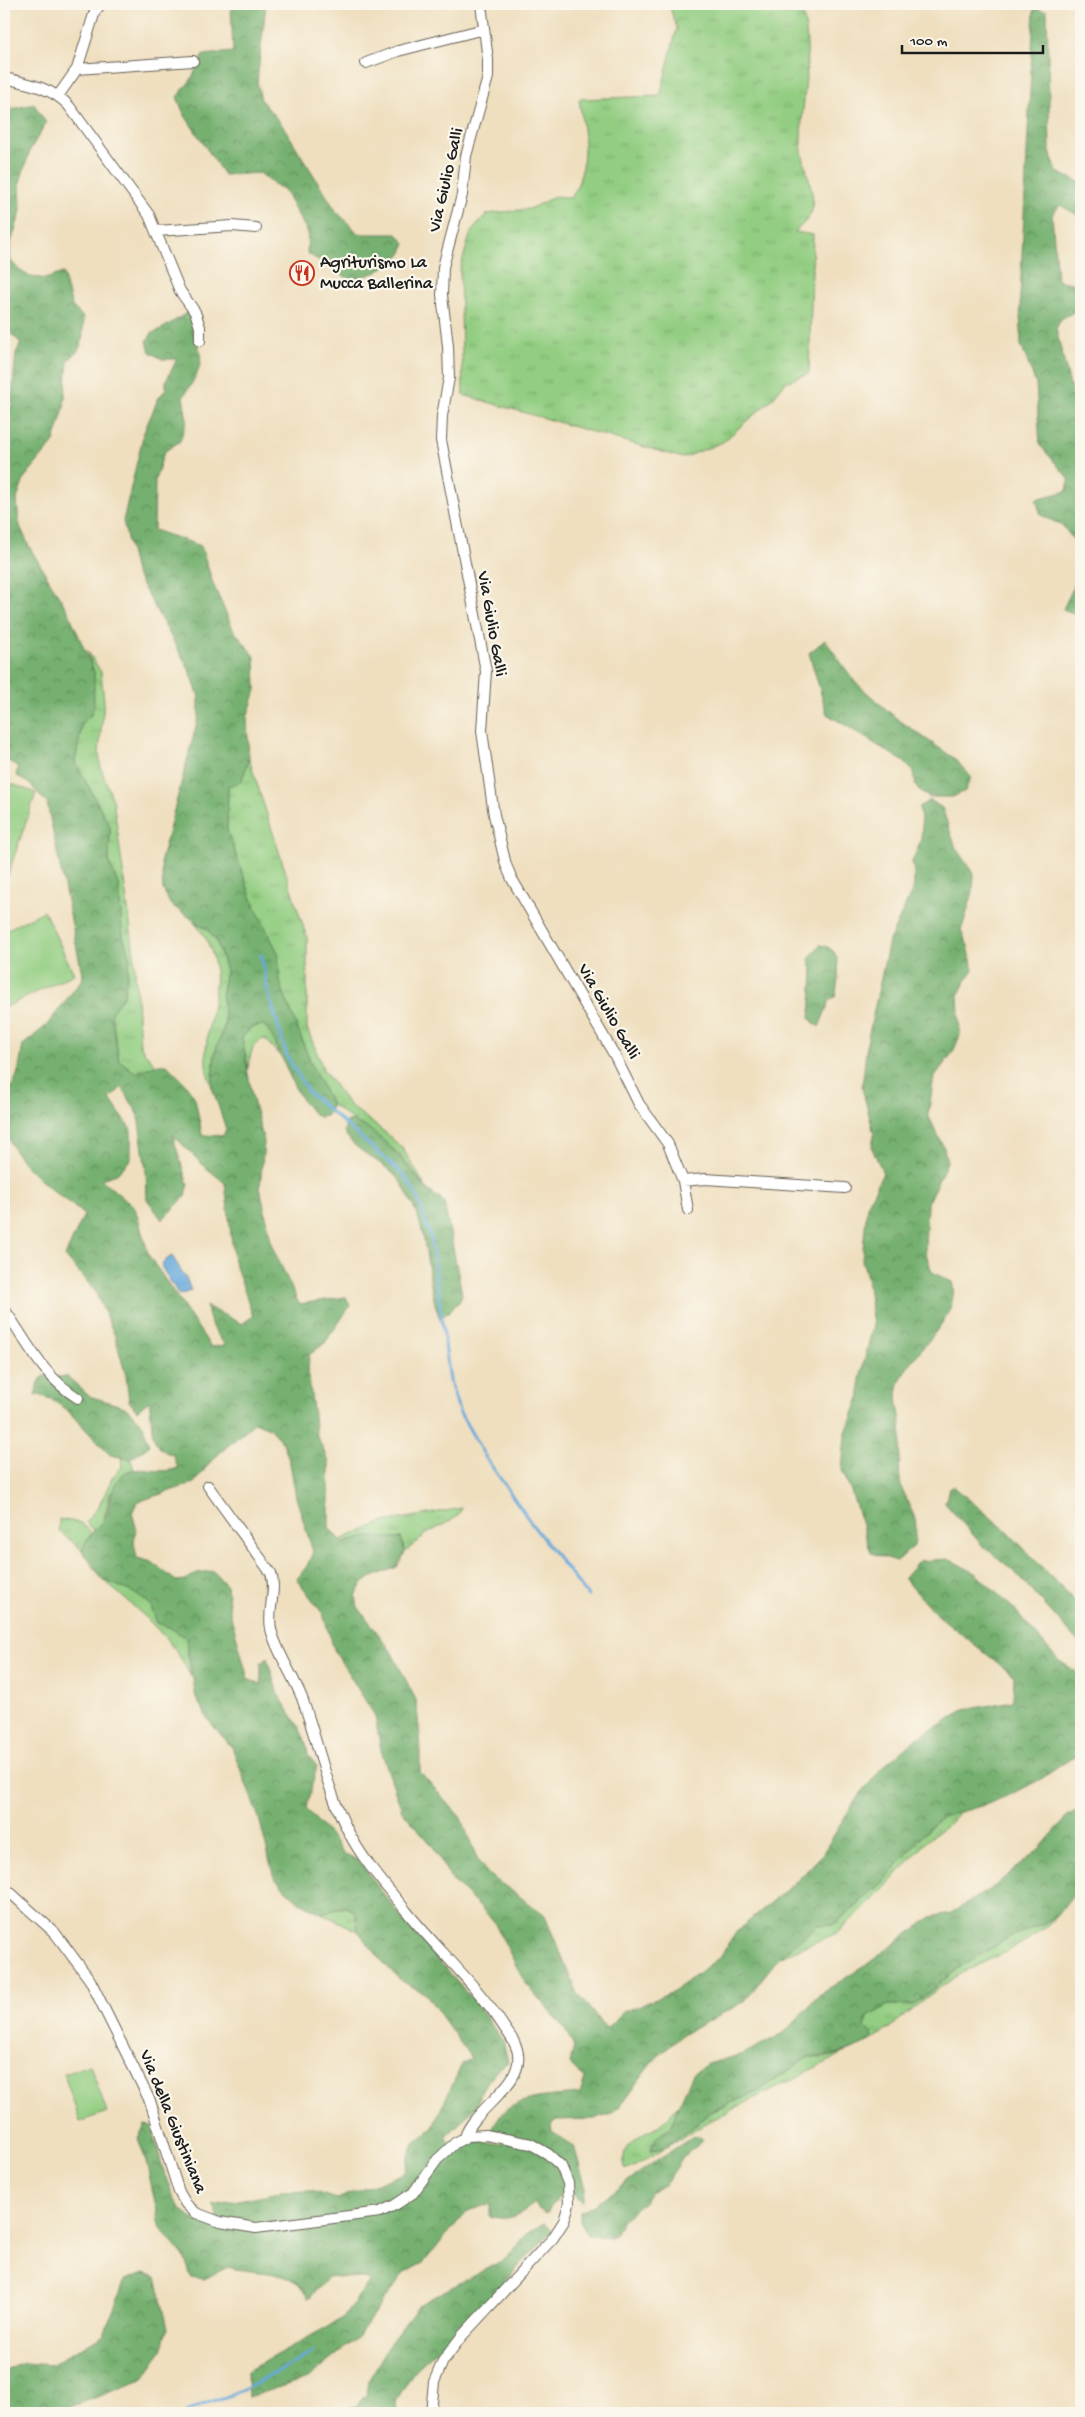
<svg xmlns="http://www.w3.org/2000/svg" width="1085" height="2417" viewBox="0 0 1085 2417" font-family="'Gochi Hand',sans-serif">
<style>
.grass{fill:url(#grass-tufts);stroke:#57744e}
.forest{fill:url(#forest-crowns);stroke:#486646;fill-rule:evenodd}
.garden{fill:#92cd81;stroke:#57744e}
.water{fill:#66a9db;stroke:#41627c}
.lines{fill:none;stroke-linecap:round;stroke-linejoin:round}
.stream{stroke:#66a9db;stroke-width:3}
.minor-casing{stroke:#666055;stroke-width:12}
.minor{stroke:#fff;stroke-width:10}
.labels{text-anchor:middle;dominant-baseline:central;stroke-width:4.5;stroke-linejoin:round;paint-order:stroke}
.street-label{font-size:18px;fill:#1c1c1c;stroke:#fbf7ec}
.poi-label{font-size:18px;fill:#1c1c1c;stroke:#fbf7ec;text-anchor:start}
</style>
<defs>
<pattern id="grass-tufts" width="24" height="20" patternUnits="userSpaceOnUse" patternTransform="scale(1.25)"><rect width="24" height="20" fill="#92cd81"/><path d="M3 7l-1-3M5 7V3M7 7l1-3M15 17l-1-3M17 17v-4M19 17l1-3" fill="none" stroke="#7daf6f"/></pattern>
<pattern id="forest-crowns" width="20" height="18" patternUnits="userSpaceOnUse" patternTransform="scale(1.25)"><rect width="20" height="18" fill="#75b06f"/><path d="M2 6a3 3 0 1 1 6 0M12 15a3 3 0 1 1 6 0" fill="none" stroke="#5f8e5a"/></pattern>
</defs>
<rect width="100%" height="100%" fill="#fbf7ec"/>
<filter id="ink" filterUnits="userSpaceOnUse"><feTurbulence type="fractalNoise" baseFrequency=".02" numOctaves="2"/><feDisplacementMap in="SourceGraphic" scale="10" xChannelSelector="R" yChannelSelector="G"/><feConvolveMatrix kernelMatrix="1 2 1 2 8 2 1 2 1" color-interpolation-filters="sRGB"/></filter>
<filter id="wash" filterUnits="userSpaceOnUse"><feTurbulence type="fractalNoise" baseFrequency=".0096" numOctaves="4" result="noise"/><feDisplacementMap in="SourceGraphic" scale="20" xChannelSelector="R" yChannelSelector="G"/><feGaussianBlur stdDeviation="1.12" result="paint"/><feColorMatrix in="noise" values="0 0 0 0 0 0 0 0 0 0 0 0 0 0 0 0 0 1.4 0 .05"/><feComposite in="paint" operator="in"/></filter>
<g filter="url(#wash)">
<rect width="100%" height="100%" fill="#efdfbf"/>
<path class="grass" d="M692 4H800C815 48 802 95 801 140 801 161 813 183 813 204 813 216 802 225 795 232L813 235 809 373 786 382 771 400 723 442 683 458 463 395 460 269 471 232 487 214 529 209 556 196 571 198C590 168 584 131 579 99L660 96 677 28 670 8Z
M87 650 101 672 104 701 99 753 101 769 113 800 117 827 134 954 140 1044 144 1052 156 1065 136 1073 119 1060 111 1013 124 995 130 959 122 932 119 886 109 863 110 826 75 762 82 724 91 715 94 672Z
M249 759 307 938V1028L324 1071 348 1104 387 1134 403 1149 427 1189 397 1152 332 1105 313 1069 280 983 278 953 254 905 227 830 228 785 241 782Z
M193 921 208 930 217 942 226 971 222 991 225 1024 215 1052 212 1087C210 1080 206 1072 206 1065 203 1024 227 984 208 943 205 935 198 928 193 921Z
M264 1025 273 1035 279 1055 265 1039C251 1041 251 1056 248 1068L242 1038 251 1027Z
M121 1457 131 1459 134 1471H128L110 1495 103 1522 94 1531 86 1522 100 1504 113 1476 122 1467Z
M462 1508 457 1517 425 1535 405 1552 401 1538 367 1537 344 1543 340 1540 383 1522Z
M59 1519 81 1523 92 1533 82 1550 59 1531Z
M102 1579 134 1592 150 1604 157 1623 169 1627 186 1638 191 1677C171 1635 136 1609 102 1579Z
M961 1811 947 1826 930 1838 878 1895 837 1933 779 1957 818 1925 835 1924 881 1884 929 1828 943 1816Z
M346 1907 355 1911 358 1931 321 1913Z
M1058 1914C1026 1951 984 1957 945 1984 919 2001 898 2024 872 2040L871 2033 865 2027 868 2017 888 2005H913L959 1968 1008 1938 1042 1924Z
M846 2052 706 2123 630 2169H625C618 2141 641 2138 658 2126 665 2121 672 2113 678 2106L672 2126 655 2138 651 2150 662 2148 692 2128 710 2112 759 2091 809 2057 824 2058Z"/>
<path class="forest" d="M231 4H266L257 82 261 100 283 126 336 211 359 234H397L405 243 402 253 377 272 351 280 307 253 308 233 284 189 275 185 260 173 224 175 184 114 177 97 191 80 203 55 233 52Z
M1034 9 1047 11 1050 151 1057 172 1081 183V217L1060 205 1052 215 1057 280 1081 285V308L1061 319 1056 329 1075 406 1081 411V550L1063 526 1041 515 1036 499 1067 491 1069 479 1040 445 1036 384 1021 345 1020 297Z
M34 104 46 123 30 150 20 182 21 211 10 246 11 261 19 270 29 276 45 279 63 273 72 306 83 317C83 337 85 348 68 360L64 408 54 442 25 477 17 499 19 524 30 548 69 613 94 672V706L91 715 82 724 75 762 110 826 109 863 119 886 122 932 130 959 124 995 111 1013 119 1060 136 1073 156 1065H167L184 1082 195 1098 202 1135 223 1136 226 1129 212 1087 215 1052 225 1024 222 991 226 971 217 942 208 930 170 904 163 889 161 860 199 715V697L190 671 135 572 123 521 144 432 158 399 166 389V381L177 359H162L150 352 147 341 152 333C165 329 174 320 187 313L194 318C191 334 194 334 199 349 205 366 192 383 183 397L187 420 180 441 164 452 155 480 154 530 201 546 213 584 233 629 255 657 256 690 247 718 249 759 241 782 228 786 227 830 254 905 278 953 280 983 313 1069 332 1105 326 1116 319 1117C291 1100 285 1050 264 1025L251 1027 242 1038 252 1096 264 1142 260 1187 272 1246 299 1304 346 1297 350 1306 325 1343 309 1355 308 1370 316 1434 329 1462V1528L344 1543 367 1537 401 1538 405 1552 397 1567 370 1578 361 1585 356 1596 358 1607 391 1651 416 1700 420 1736V1772L461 1818 478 1861 488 1874 544 1914 578 1994 606 2029 623 2012 671 1993 720 1957 737 1931 798 1880 821 1856 857 1798 884 1766 916 1739 964 1710 1013 1701 1014 1676 934 1612 904 1578 919 1561 949 1559 975 1573 1014 1609 1058 1660 1081 1675V1755L1070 1759 1041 1779 1014 1793 985 1805 943 1817 929 1828 881 1884 835 1924 818 1925 779 1957 744 2002 682 2035 662 2052 649 2066 620 2106 609 2115 595 2119 556 2120 551 2125 552 2132 574 2146 586 2188 582 2202 573 2194 563 2190 547 2213 538 2209 535 2203C519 2215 510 2222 490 2216V2204L467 2211 424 2262 403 2274 356 2339 308 2378 248 2397 247 2371 343 2318 370 2280 330 2276 309 2298C305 2293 301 2285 296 2282 279 2270 246 2273 228 2267L203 2279 191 2277 184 2256 161 2229 146 2161 138 2138 145 2125 152 2126C158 2149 168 2200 187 2215 196 2222 205 2225 215 2228L217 2214 212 2205 280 2192 311 2191 337 2199 405 2173 412 2145 432 2128 462 2064 471 2058 426 1994 400 1980 382 1961 358 1931 355 1911 346 1907 321 1913 298 1901 274 1878 259 1818 232 1747 209 1721 196 1698 186 1638 169 1627 157 1623 150 1604 134 1593 102 1579 82 1550C85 1544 88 1538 92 1533 95 1529 100 1526 103 1522 112 1507 109 1479 128 1471 143 1466 160 1475 178 1468L173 1455C146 1447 154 1423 149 1401L137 1411 129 1401 126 1376 115 1336 95 1291 65 1256 84 1215C46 1182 0 1161 4 1103 5 1093 14 1085 17 1075 20 1066 21 1055 23 1045L47 1025 83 978 47 803 31 785 16 775 18 767 4 758V426L11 408 16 353 21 343 10 333 4 307V123L12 109ZM122 1087 138 1114 146 1171 147 1199 162 1220 186 1196 188 1185 172 1134 204 1166 225 1183 234 1261 253 1316 242 1324 206 1306 212 1327 225 1345 211 1347 149 1256 135 1208 101 1179 117 1174 131 1159V1130L110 1099ZM255 1422 269 1428 283 1443 290 1463 296 1497 313 1552 307 1566 297 1579 323 1614 335 1652 375 1716 381 1750 402 1811 433 1846 451 1879 493 1920 524 1981 564 2028 574 2046 570 2064 585 2079 580 2094C548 2097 504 2095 492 2130L509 2136 507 2141 501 2144 474 2140 458 2148 452 2145 446 2137 477 2105 482 2089 497 2070 508 2062 503 2041 477 2005 401 1917 358 1860 343 1854 336 1842 306 1809 317 1766 308 1755 307 1746 299 1727 278 1694 267 1658 261 1663V1685L248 1679 230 1613 227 1586 213 1571 197 1573 186 1580 176 1581 152 1562 137 1558 134 1543 136 1527 132 1513 137 1502 194 1483 212 1460Z
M1075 584 1081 585V616L1063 609Z
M825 640 855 682 896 718 955 759 971 777 965 791 953 797H928L916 787 913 771 903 761 827 714 809 653Z
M930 800 942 808 956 848 974 875 973 892 961 931 968 946 973 969 958 995 960 1035 953 1052 934 1077 928 1115 944 1148 947 1162 927 1204 925 1251 932 1272 952 1282C963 1318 908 1354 899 1384 894 1399 901 1412 901 1426 902 1444 898 1462 900 1480 901 1493 911 1506 915 1519 917 1527 915 1538 914 1546L897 1561 871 1553 851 1491 842 1470 845 1435 860 1395V1379L873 1325 867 1277 862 1260 867 1206 883 1173 872 1148 874 1134 862 1088 867 1043 889 941 914 887V873L912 862 921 840 922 826 919 807Z
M820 945C846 948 837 978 836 996L830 1000 819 1027 810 1019 813 972 809 959Z
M347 1121C376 1122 407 1167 425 1187 430 1193 438 1197 444 1202L462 1294 460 1301 440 1319C427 1285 429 1249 418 1217 414 1207 408 1195 403 1186 389 1161 355 1155 344 1131Z
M44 1376 68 1377 89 1396 125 1407 143 1425 149 1446 131 1459 110 1455 68 1411 51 1399 39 1395 35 1396 38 1382Z
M953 1486 1008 1532 1081 1608V1645L1014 1571 981 1544 945 1503 949 1489Z
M1081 1807V1884L1058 1914 1042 1924 1008 1938 959 1968 913 2005H888L868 2017 865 2027 871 2033 872 2040C850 2050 833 2058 809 2057L759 2091 710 2112 692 2128 662 2148 651 2150 655 2138 672 2126 678 2106 693 2074 707 2064 743 2054 784 2033 820 1994 866 1965 931 1917 951 1913 995 1886 1040 1848 1068 1816Z
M694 2136H700L703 2141 684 2156 665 2185 650 2192 642 2204 622 2220 614 2236 609 2238 588 2235 580 2220V2211L595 2205 657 2160Z
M544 2223 553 2230 459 2330 414 2371 396 2401 397 2413H329L356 2406 366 2395 368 2381 393 2339 420 2304 507 2258 525 2235Z
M144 2273 156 2277 168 2328 162 2351 142 2380 54 2413H4V2370L24 2363 52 2365 104 2334 125 2280Z"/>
<path class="garden" d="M4 781 36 793 4 886Z
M44 911 74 974 4 1008V931Z
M90 2065 107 2112 80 2122 64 2074Z"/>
<path class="water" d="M172 1256 187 1280 191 1291 179 1295 162 1268 163 1262Z"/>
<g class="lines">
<path class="stream" d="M261 955 268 992 287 1056 308 1092 405 1176 418 1198 431 1239 450 1381 459 1411 486 1458 534 1527 588 1596
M187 2413C201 2403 218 2400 234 2394 261 2382 288 2367 313 2352"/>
</g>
</g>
<g filter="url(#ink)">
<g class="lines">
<defs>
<path id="minor" d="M481 4 488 60V77L466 156 462 195 443 267 442 295 448 346 449 378 442 416 441 440 486 671 482 731 494 815 506 865 512 879 615 1056 639 1104 668 1144 683 1181 688 1210
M366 63 398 51 484 29
M77 69 193 61
M4 78C27 83 53 88 69 106L149 215 180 291 195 312 200 327V341
M58 96 77 69 95 11 101 4
M156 231 232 226 256 228
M683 1181 705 1179 845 1188
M4 1309C29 1344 41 1375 78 1398
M208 1486 271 1573C277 1591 267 1610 271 1629 276 1651 293 1675 302 1698 318 1742 327 1791 349 1833 364 1862 387 1887 407 1912 439 1951 477 1985 504 2027 510 2036 517 2044 518 2054 523 2086 474 2108 465 2137
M4 1887 55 1933 90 1980 150 2101 179 2192 186 2204 196 2213 220 2222 256 2228 380 2212 395 2205 413 2193 437 2160 455 2143 468 2136 486 2135 531 2144 548 2154 561 2166 568 2183 569 2204 564 2221 553 2238 461 2337 443 2361 434 2382 431 2413"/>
</defs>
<use href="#minor" class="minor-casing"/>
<use href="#minor" class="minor"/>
</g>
</g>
<defs>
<symbol id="restaurant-ring" viewBox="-11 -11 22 22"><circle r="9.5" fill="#fbf7ec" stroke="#c8321e" stroke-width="1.5"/><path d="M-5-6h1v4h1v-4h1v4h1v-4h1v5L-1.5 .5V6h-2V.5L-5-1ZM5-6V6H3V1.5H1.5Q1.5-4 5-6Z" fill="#c8321e"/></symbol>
</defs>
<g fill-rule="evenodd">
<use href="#restaurant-ring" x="288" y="259" width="28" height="28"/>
</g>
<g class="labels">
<g class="street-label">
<text transform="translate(447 180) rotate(-77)">Via Giulio Galli</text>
<text transform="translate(491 624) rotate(80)">Via Giulio Galli</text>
<text transform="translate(608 1012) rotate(60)">Via Giulio Galli</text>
<text transform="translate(172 2122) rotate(68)">Via della Giustiniana</text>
</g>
<g class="poi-label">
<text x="320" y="263">Agriturismo La<tspan x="320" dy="21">Mucca Ballerina</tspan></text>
</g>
</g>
<rect width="1085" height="2417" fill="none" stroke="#fbf7ec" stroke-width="20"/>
<path d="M902 45v8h141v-8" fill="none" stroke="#1c1c1c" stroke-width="2.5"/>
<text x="910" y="45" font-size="15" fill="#1c1c1c" stroke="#fbf7ec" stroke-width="4" paint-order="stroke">100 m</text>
</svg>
